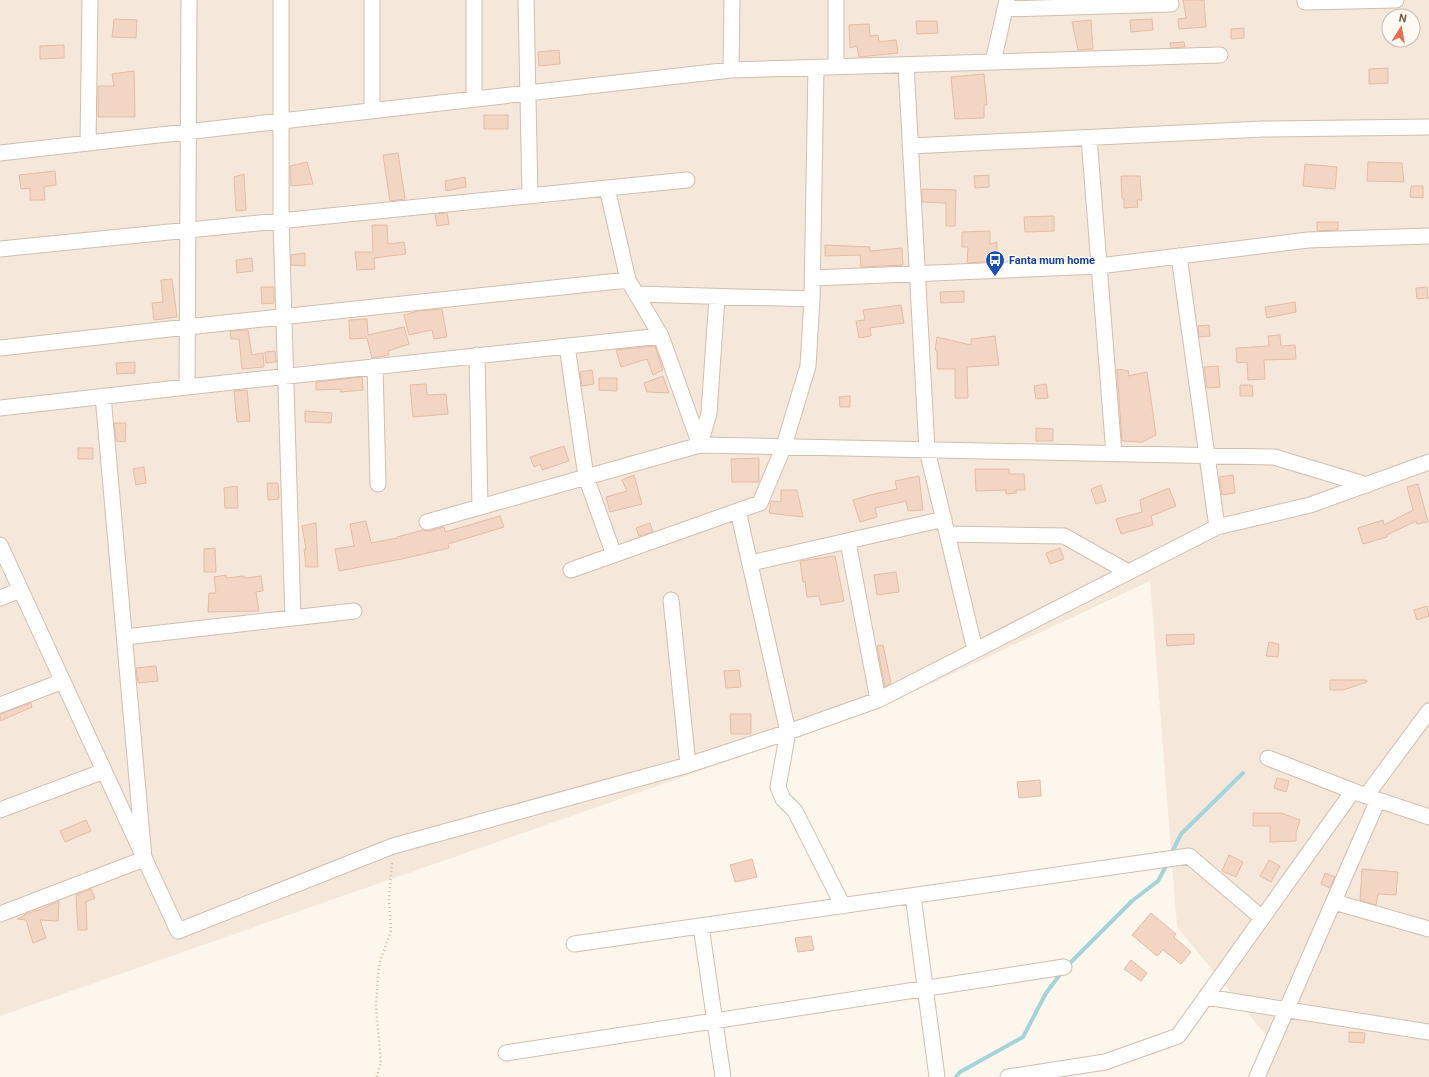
<svg xmlns="http://www.w3.org/2000/svg" width="1429" height="1077" viewBox="0 0 1429 1077" font-family="Roboto,sans-serif">
<style>
.residential{fill:#f5e8da;fill-rule:evenodd}
.lines{fill:none;stroke-linecap:round;stroke-linejoin:round}
.stream{stroke:#a5d3da;stroke-width:4}
.building{fill:#f3d5c3;stroke:#e6bba3}
.minor-casing{stroke:#d1beb0;stroke-width:17}
.path{stroke:#d9b8a5;stroke-width:2.5;stroke-dasharray:1 3;stroke-linecap:butt}
.minor{stroke:#fff;stroke-width:15}
.labels{text-anchor:middle;dominant-baseline:central;stroke-width:3;stroke-linejoin:round;paint-order:stroke}
.transit-label{font-size:11px;font-weight:bold;fill:#164399;stroke:#fffaf3;text-anchor:start}
</style>
<rect width="100%" height="100%" fill="#fdf6ec"/>
<path class="residential" d="M0 0H1429V1077H1257L1269 1039 1177 927 1150 581 877 709 0 1016ZM1389 16H1413V40H1389Z"/>
<g class="lines">
<path class="stream" d="M1170 856 1181 834 1243 773
M1066 967 1132 901 1158 881 1167 864
M956 1077 960 1072 1023 1037 1046 993 1062 972"/>
</g>
<path class="building" d="M1183 0H1204L1206 27 1179 29 1178 19 1186 18Z
M114 19 137 20 136 38 112 37Z
M1152 19 1153 30 1131 32 1130 20Z
M1091 20 1093 49 1078 50 1072 22Z
M916 21H937L938 33 917 34Z
M869 24 870 36 878 35 879 42 896 40 898 53 859 57 857 46 850 48 849 25Z
M1244 28V38L1231 39V29Z
M1184 42 1185 47 1171 48 1170 43Z
M64 45V58L40 59V46Z
M559 50 560 64 539 66 538 52Z
M1388 68V83L1369 84V69Z
M134 71 135 117H98V86H114L112 74Z
M984 74 987 105H984V118L955 119 951 77Z
M484 115H508V129H484Z
M398 153 405 199 390 201 383 155Z
M307 162 313 184 291 186 290 166Z
M1368 162 1402 163 1404 182 1367 181Z
M1305 164 1337 167 1335 189 1303 186Z
M55 171 56 185 44 187 45 200H30V188L21 189 19 175Z
M244 174 246 210 236 211 234 177Z
M989 175V187L975 188 974 176Z
M1121 176H1140L1142 200H1137L1138 207 1124 208V199H1122Z
M465 177 466 187 446 191 445 181Z
M1411 186H1423V198L1410 197Z
M922 189 956 190 955 226H946V203L922 202Z
M447 213 449 224 437 226 435 214Z
M1054 216V231L1025 232 1024 217Z
M1317 222H1338V230L1317 231Z
M372 225H387L388 244 404 242 406 254 374 258 375 269 357 270 355 252H373Z
M990 231V244L997 242V261L967 263 968 247H962V232Z
M825 245 870 247V251L902 248 903 265 861 267 860 255 825 256Z
M305 253V266L291 265V255Z
M252 258 253 271 237 273 236 260Z
M172 279 177 317 154 320 152 303 163 302 161 280Z
M261 287H274V303L262 304Z
M1427 287 1428 298 1417 299 1416 288Z
M964 291V302L941 303 940 292Z
M1295 302 1296 312 1267 318 1265 307Z
M901 305 904 323 870 328 871 336 859 338 856 321 865 320 863 310Z
M442 309 447 337 434 339 432 330 409 335 404 315 418 311Z
M367 319 368 335 404 327 409 344 388 351 389 355 372 358 367 338 350 339 349 320Z
M1209 325 1210 336 1199 337 1198 326Z
M248 330 252 355 263 353 264 367 242 369 239 339H231L230 331Z
M1280 335 1281 346 1295 345 1296 359 1264 360 1265 379 1248 380 1247 362 1237 363 1236 348 1269 346 1268 336Z
M995 336 999 365 967 367 968 398H955V369H937V350H935L937 337 971 345V339Z
M655 346 663 370 653 375 647 359 621 367 616 350Z
M275 351 276 362 266 363 265 352Z
M135 362V373L117 374 116 363Z
M1218 366 1220 387 1207 388 1204 367Z
M1117 369 1129 371 1128 376 1147 372 1156 435 1142 442 1122 441Z
M592 370 594 384 582 386 580 372Z
M663 376 669 393 647 392 644 383Z
M362 377 363 390 341 392 340 389 316 390V382Z
M599 378H617V391L599 390Z
M426 384 427 395 446 394 448 414 413 417 410 385Z
M1046 384 1048 398 1036 399 1034 386Z
M1240 385H1252L1253 396H1240Z
M247 390 250 421 237 422 234 391Z
M850 396V407H840L839 397Z
M305 411 332 413 331 423 305 422Z
M114 423H126L125 442 116 441Z
M1036 428 1053 429V441H1036Z
M564 446 569 461 542 470 540 464 534 467 530 457Z
M78 448H93V459H78Z
M759 458V482H732L731 459Z
M144 467 146 483 136 485 133 469Z
M975 469H1009V474H1024L1025 490H1016V493L1006 494V490L976 491Z
M634 475 642 504 610 512 606 497 627 491 622 480Z
M1233 475 1235 493 1222 495 1219 477Z
M919 476 923 510 908 511 906 501 875 508 877 517 860 522 853 500 870 495 897 489 895 481Z
M267 483H278L279 499 268 500Z
M1418 484 1428 522 1417 524 1416 521 1387 535V537L1363 544 1358 528 1383 520 1384 525 1413 510 1407 487Z
M1101 485 1106 501 1096 504 1091 489Z
M237 486 238 508H225L224 488Z
M1169 488 1176 506 1151 516 1153 525 1121 534 1116 519 1142 512 1140 500Z
M781 490H797L803 517 769 513 771 501 781 502Z
M500 516 504 527 448 544 449 548 402 559 339 571 335 549 354 546 350 524 366 521 371 543 397 538V537L423 530 429 531 444 527 445 532Z
M316 523 318 567H306L304 549H306L302 526Z
M650 523 653 532 639 536 636 528Z
M215 548 216 572H204V549Z
M1060 548 1064 559 1050 564 1046 553Z
M835 556 844 601 821 605 819 596 807 597 805 582H803L800 561Z
M896 572 899 592 877 595 874 575Z
M226 575V578L244 576 245 578 261 576 263 591 256 592 259 611 208 612 209 593H216L214 577Z
M1427 606 1429 616 1417 620 1414 610Z
M1194 634V644L1167 646 1166 635Z
M1269 642 1279 644 1278 657 1266 656Z
M883 645 891 683 885 687 877 646Z
M156 666 158 681 138 683 136 668Z
M739 670 741 687 726 688 724 671Z
M1330 680H1367V682L1343 690H1330Z
M31 703 32 707 0 721V714Z
M730 714H751V734H731Z
M1277 778 1289 781 1286 792 1274 788Z
M1040 780 1041 796 1019 798 1017 782Z
M1253 813H1281L1300 820 1296 833V841L1270 842V826H1253Z
M86 820 91 831 65 842 60 831Z
M1229 855 1243 862 1236 877 1222 871Z
M752 859 757 877 735 882 730 865Z
M1269 860 1280 866 1271 882 1260 876Z
M1362 869 1398 872 1396 895 1378 894 1376 905 1360 900Z
M1325 873 1335 877 1330 888 1321 884Z
M91 889 95 898 86 902 87 930H78L76 895Z
M59 901 58 921 40 920 46 938 33 943 26 920 17 919 24 916V915L37 910V911Z
M1151 913 1176 934 1174 937 1191 952 1181 964 1163 950 1157 956 1132 935Z
M811 936 814 950 798 952 795 938Z
M1131 960 1147 973 1141 981 1124 969Z
M1349 1032 1365 1033 1364 1043 1349 1042Z"/>
<g class="lines">
<defs>
<path id="minor" d="M281 0V221L293 618
M372 0V111
M474 0V99
M526 0 530 196
M1305 2 1396 0
M1005 9 1171 4
M993 62 1007 0
M906 65 927 450 975 650
M836 67V0
M731 70 732 0
M1089 138 1114 454
M88 143 90 0
M910 146 1263 129 1429 127
M0 153 731 70 1220 55
M607 188 628 280 661 336 700 445
M0 249 687 180
M1179 256 1217 527
M813 278 1099 266 1308 240 1429 236
M636 294 812 299
M567 346 586 477 614 555
M0 348 187 327 628 280
M477 355 480 507
M375 366 378 484
M187 387 189 0
M0 408 187 387 661 336
M700 445 709 413 717 297
M738 511 788 732 778 787 783 799 795 811 843 906
M427 522 700 445 1274 457 1367 485
M947 534 1064 536 1128 572
M848 542 878 700
M0 545 178 931 393 846 688 765 788 732 878 700 1217 527 1310 505 1429 462
M751 563 944 519
M571 570 760 503 784 446 808 366 812 299 816 68
M0 598 21 590
M671 600 688 765
M125 637 354 611
M0 705 63 681
M1268 758 1366 796 1429 817
M1366 796 1429 711
M0 810 104 771
M913 896 937 1077
M1334 902 1429 929
M0 914 144 859 103 396
M701 926 723 1077
M574 944 1189 856 1262 918
M1206 997 1429 1032
M506 1053 1064 967
M1008 1077 1105 1062 1178 1036 1353 791
M1257 1077 1378 800"/>
</defs>
<use href="#minor" class="minor-casing"/>
<path class="path" d="M377 1077 381 1062 376 1006 379 964 391 931 389 900 392 861"/>
<use href="#minor" class="minor"/>
</g>
<defs>
<symbol id="bus-pin" viewBox="-11 -11 22 30"><path d="M0 17L-7.5 6A9.5 9.5 0 1 1 7.5 6Z" fill="#1a4fb4" stroke="#fffaf3"/><path d="M-5-6H5V4H4V6H2V4H-2V6H-4V4H-5ZM-3.5-4V0h7V-4ZM-3.5 1.2v1.5H-2V1.2ZM2 1.2v1.5H3.5V1.2Z" fill="#fff"/></symbol>
</defs>
<g fill-rule="evenodd">
<use href="#bus-pin" x="984" y="249" width="22" height="30"/>
</g>
<g class="labels">
<g class="transit-label">
<text x="1009" y="260">Fanta mum home</text>
</g>
</g>
<g transform="translate(1401 28) rotate(11)"><circle r="19" fill="#fffaf3" stroke="#cabbb1"/>
<path d="M0-3L7 15L0 10L-7 15Z" fill="#e76f51"/>
<text y="-6" font-size="11" font-weight="bold" text-anchor="middle" fill="#7a5c4d">N</text>
</g>
</svg>
